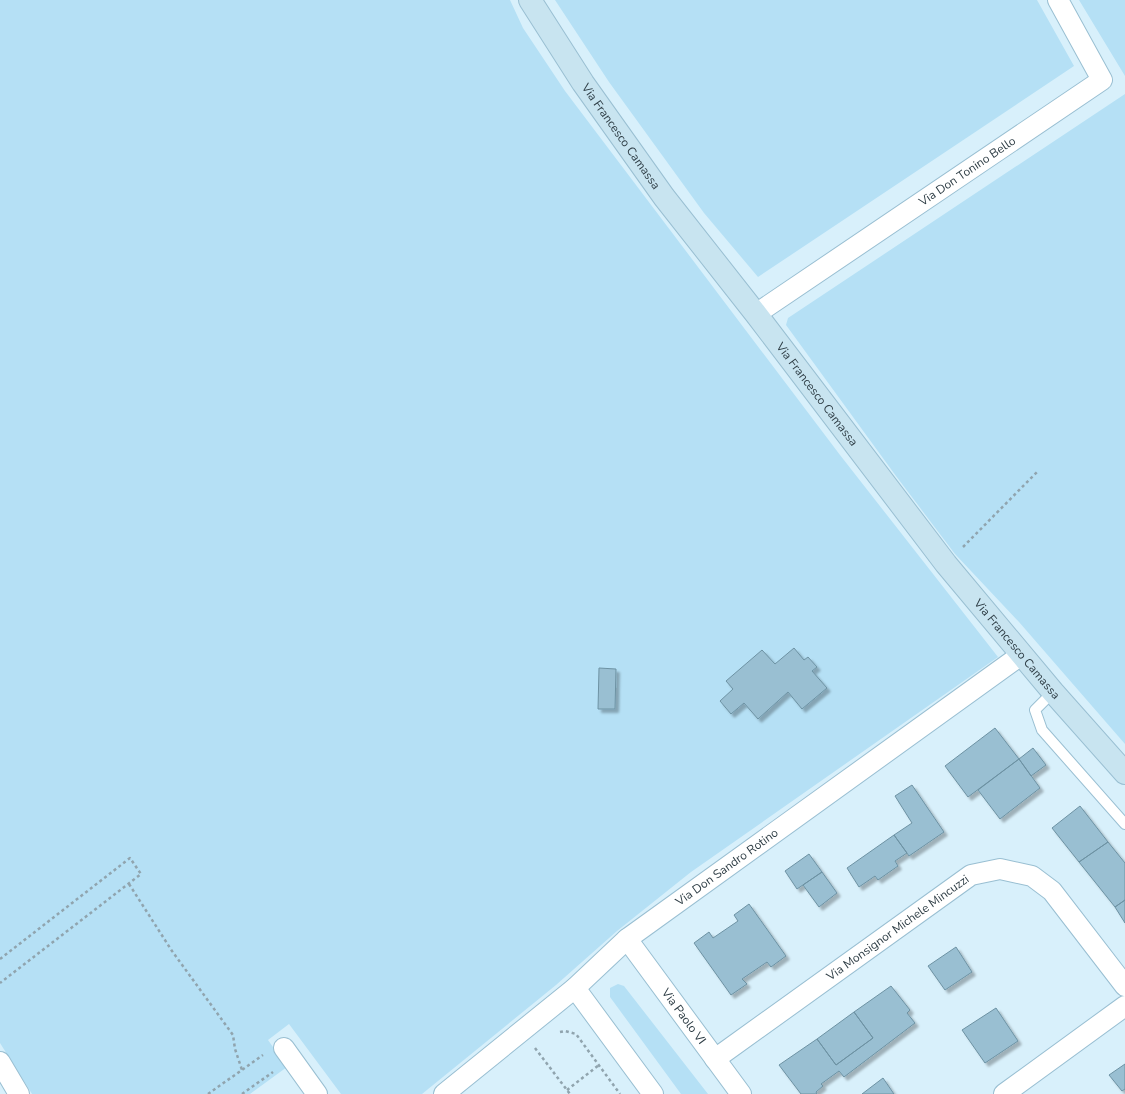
<svg xmlns="http://www.w3.org/2000/svg" width="1125" height="1094" viewBox="0 0 1125 1094" font-family="'Nunito Sans',sans-serif">
<style>
.green{fill:#b5e0f5}
.building{fill:#99bfd2;stroke:#6d92a3;filter:url(#shadow)}
.lines{fill:none;stroke-linecap:round;stroke-linejoin:round}
.lane-casing{stroke:#99bfd2;stroke-width:12}
.street-casing{stroke:#99bfd2;stroke-width:22}
.secondary-casing{stroke:#99bfd2;stroke-width:24}
.path{stroke:#90a4ae;stroke-width:2.5;stroke-dasharray:3 3;stroke-linecap:butt}
.lane{stroke:#fff;stroke-width:10}
.street{stroke:#fff;stroke-width:20}
.secondary{stroke:#c8e4f0;stroke-width:22}
.labels{text-anchor:middle;dominant-baseline:central;stroke-width:3;stroke-linejoin:round;paint-order:stroke}
.street-label{font-size:12px;fill:#2e3d45;stroke:#d8f0fb}
</style>
<defs>
<filter id="shadow"><feDropShadow dx="3.5" dy="3.5" stdDeviation="1" flood-color="#0004"/></filter>
</defs>
<rect width="100%" height="100%" fill="#d8f0fb"/>
<path class="green" d="M0 0H510L523 28 565 91 840 455 998 657 691 872 617 931 556 985 422 1094H341L289 1024 268 1040 287 1067 250 1094H32L0 1043Z
M555 0H1037L1074 66 758 277 704 213 609 82Z
M1079 0H1125V76Z
M1125 94V744L1019 622 955 554 896 476 786 325 788 318Z
M618 984 624 986 708 1094H681L610 997V988Z"/>
<path class="building" d="M794 648 804 660 808 657 817 667 812 671 827 688 802 709 788 692 758 719 744 703 731 714 720 701 733 689 726 681 762 650 775 664Z
M599 668 616 669 615 709H598Z
M995 728 1019 759 968 797 945 766Z
M1033 748 1046 765 1031 776 1019 759Z
M1019 759 1040 788 1000 819 978 790Z
M912 785 944 832 909 856 894 835 912 823 895 796Z
M1080 806 1108 842 1079 862 1052 828Z
M894 835 907 853 895 861 898 866 878 880 875 876 859 887 847 868Z
M1108 842 1125 863V900L1115 907 1079 862Z
M809 854 822 872 797 889 785 871Z
M822 872 837 893 819 907 803 885Z
M1125 900V923L1115 907Z
M749 904 786 956 771 967 767 962 742 979 747 984 731 995 694 943 709 932 713 938 738 921 734 915Z
M956 947 972 972 945 990 928 966Z
M891 986 910 1010 907 1013 915 1023 844 1077 839 1071 821 1084 823 1086 816 1092 817 1094H801L779 1065 817 1039 836 1065 873 1038 854 1012Z
M996 1008 1018 1041 985 1063 962 1030Z
M854 1012 873 1038 836 1065 817 1039Z
M1125 1064V1089L1122 1091 1109 1075Z
M883 1078 894 1094H862Z"/>
<g class="lines">
<defs>
<path id="lane" d="M1053 692 1035 710 1042 730 1125 824"/>
<g id="street">
<path id="s1" d="M756 314 1102 80 1058 0"/>
<path id="s2" d="M627 939 741 1094"/>
<path d="M575 988 653 1094"/>
<path d="M284 1048 317 1094"/>
<path id="s3" d="M715 1059 971 875 1000 869 1032 876 1052 891 1125 986"/>
<path d="M0 1062 19 1094"/>
<path id="s4" d="M444 1094 575 988 627 939 1021 655"/>
<path d="M1004 1094 1125 1006"/>
</g>
<g id="secondary">
<path id="s5" d="M530 0 583 83 664 197 756 314 946 564 1053 692 1125 773"/>
</g>
</defs>
<use href="#lane" class="lane-casing"/>
<use href="#street" class="street-casing"/>
<use href="#secondary" class="secondary-casing"/>
<path class="path" d="M963 547 1037 472
M129 884 172 951 233 1035 235 1049 242 1070
M0 959 130 858 141 874 0 983
M560 1032 565 1031 576 1034 620 1094
M535 1048 570 1094
M567 1090 599 1065
M208 1094 263 1055
M242 1094 273 1072"/>
<use href="#lane" class="lane"/>
<use href="#street" class="street"/>
<use href="#secondary" class="secondary"/>
</g>
<g class="labels">
<g class="street-label">
<text stroke="none"><textPath href="#s5" startOffset="164">Via Francesco Camassa</textPath></text>
<text stroke="none"><textPath href="#s1" startOffset="255">Via Don Tonino Bello</textPath></text>
<text stroke="none"><textPath href="#s5" startOffset="488">Via Francesco Camassa</textPath></text>
<text stroke="none"><textPath href="#s5" startOffset="812">Via Francesco Camassa</textPath></text>
<text stroke="none"><textPath href="#s4" startOffset="363">Via Don Sandro Rotino</textPath></text>
<text stroke="none"><textPath href="#s3" startOffset="225">Via Monsignor Michele Mincuzzi</textPath></text>
<text stroke="none"><textPath href="#s2" startOffset="96">Via Paolo VI</textPath></text>
</g>
</g>
</svg>
